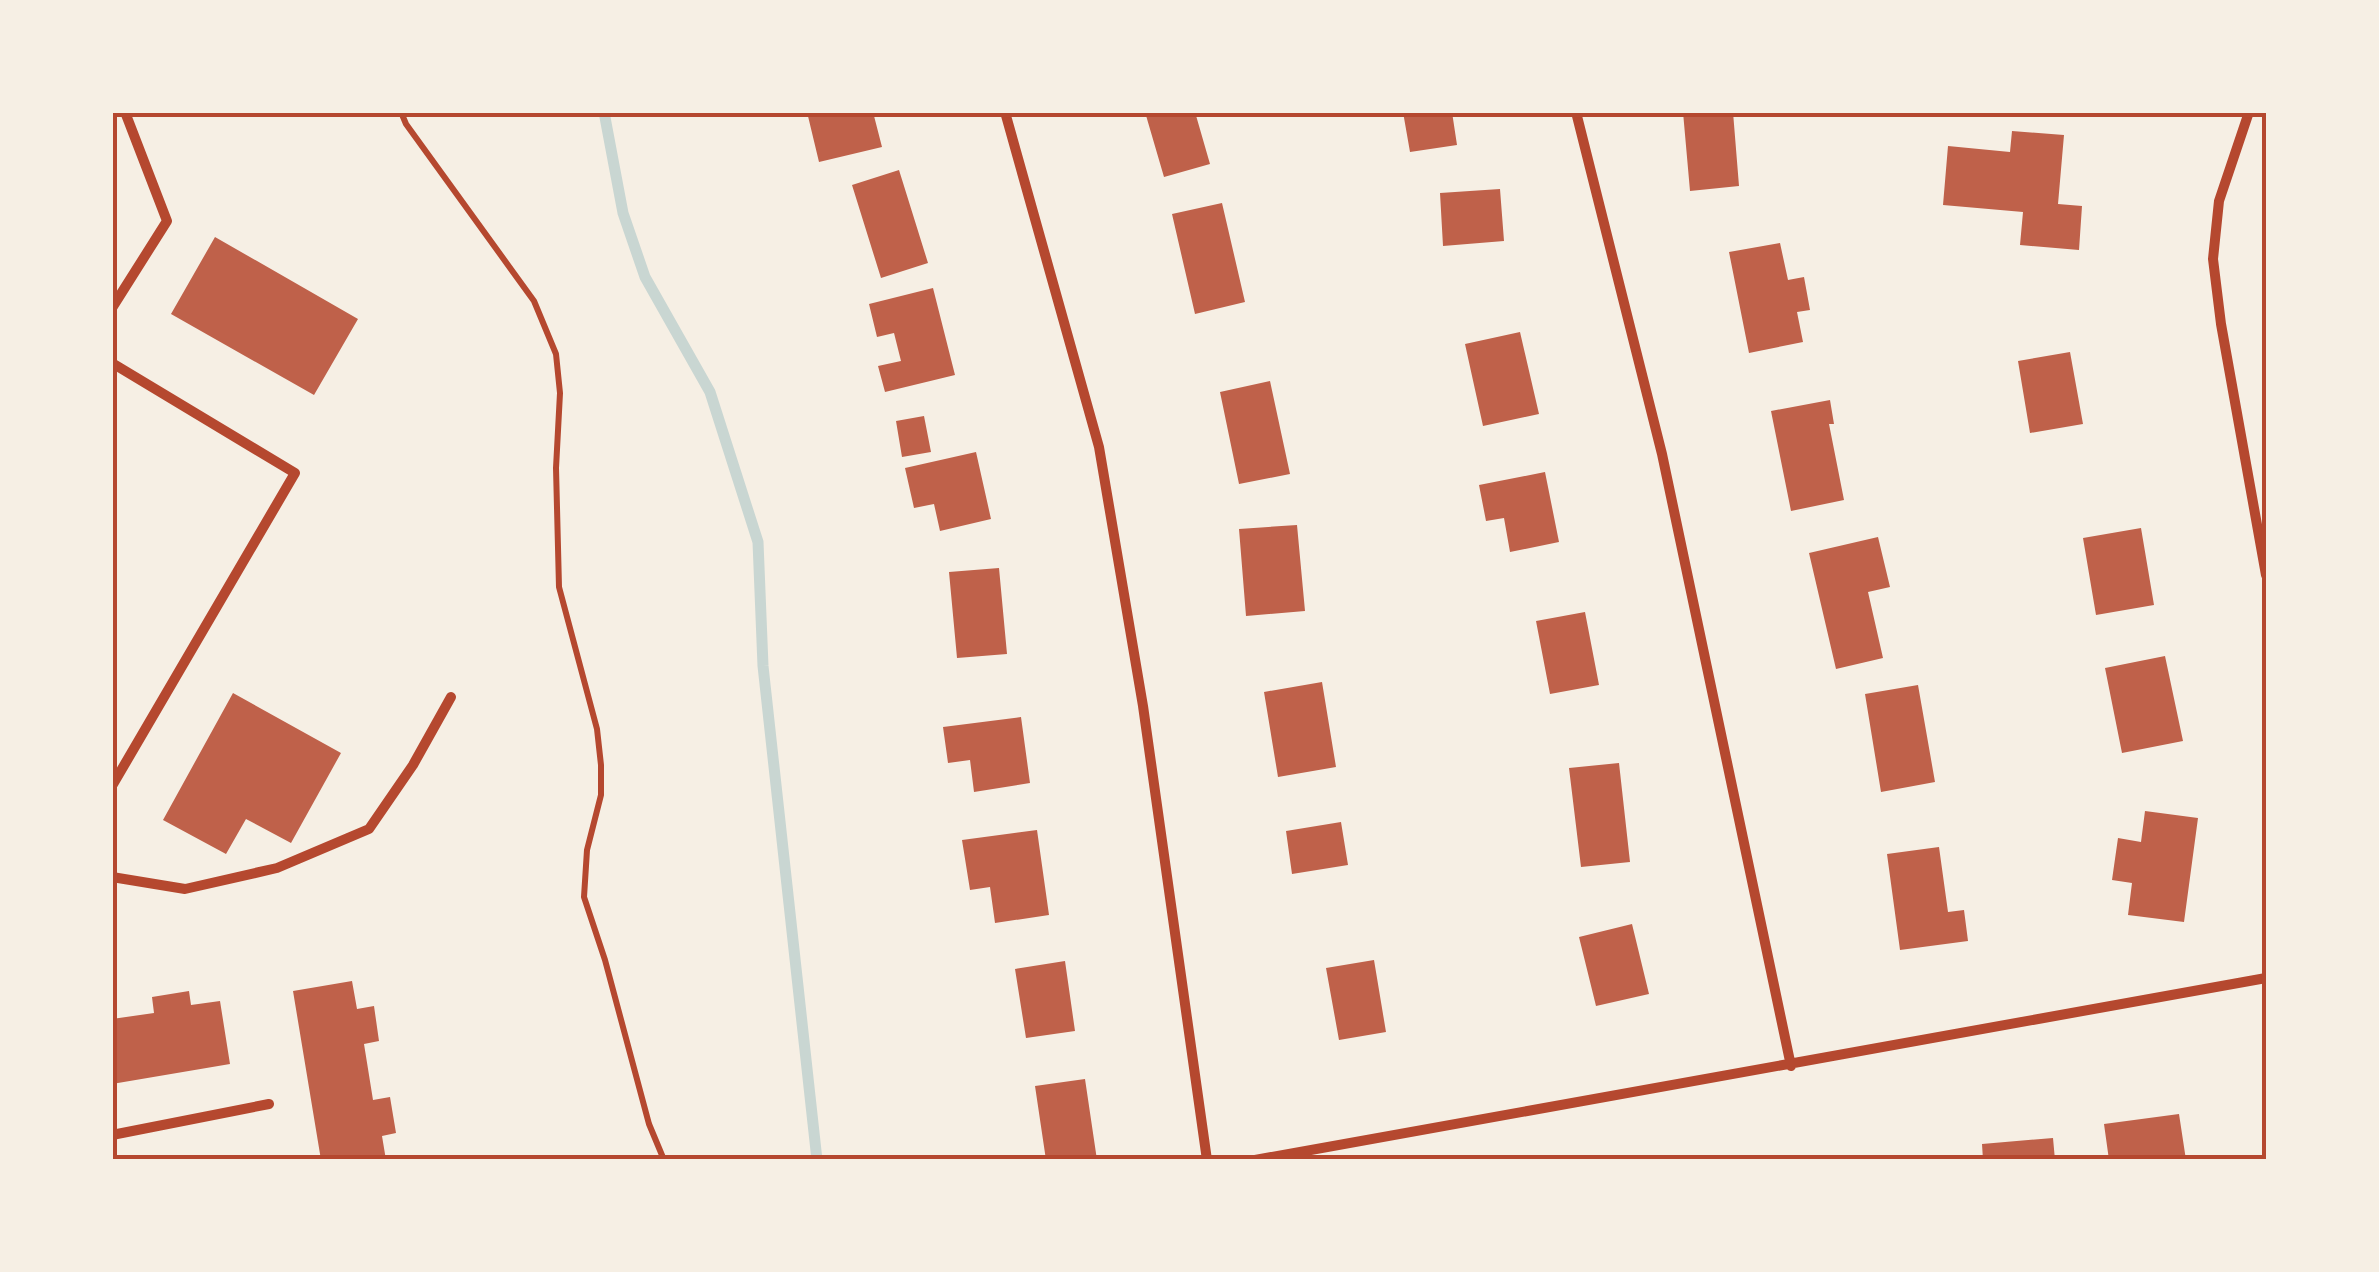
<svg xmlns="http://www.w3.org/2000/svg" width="2379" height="1272" viewBox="0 0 2379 1272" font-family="'Asap Condensed',sans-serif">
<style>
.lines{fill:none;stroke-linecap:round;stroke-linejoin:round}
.stream{stroke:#c9d6d2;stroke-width:11}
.building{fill:#bf614a}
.path{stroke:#b5482f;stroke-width:6}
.minor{stroke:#b5482f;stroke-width:10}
.neatline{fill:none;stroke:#b5482f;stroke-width:4}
</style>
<rect width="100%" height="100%" fill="#f6efe4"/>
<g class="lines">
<path class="stream" d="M604 112 623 213 645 277 710 392 758 542 763 666 817 1160"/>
</g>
<path class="building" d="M807 112H873L882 147 819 162Z
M1145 112H1195L1210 164 1164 177Z
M1403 112H1452L1457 145 1410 152Z
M1683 112H1733L1739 186 1690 191Z
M2012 131 2064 135 2058 204 2082 206 2079 250 2020 245 2023 212 1943 205 1948 146 2010 152Z
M899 170 928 263 881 278 852 185Z
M1500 189 1504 241 1443 246 1440 193Z
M1222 203 1245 302 1195 314 1172 214Z
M215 237 358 319 314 395 171 314Z
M1780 243 1788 280 1804 277 1810 310 1797 312 1803 342 1749 353 1729 252Z
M933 288 955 375 885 392 878 366 901 361 894 333 877 337 869 304Z
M1520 332 1539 414 1483 426 1465 344Z
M2070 352 2083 424 2030 433 2018 361Z
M1270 381 1290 474 1239 484 1220 392Z
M1830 400 1834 424H1829L1844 500 1791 511 1771 411Z
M924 416 931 452 902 457 896 421Z
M976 452 991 519 940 531 934 504 914 508 905 468Z
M1545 472 1559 542 1510 552 1504 518 1486 521 1479 485Z
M1297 525 1305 611 1246 616 1239 529Z
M2141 528 2154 605 2096 615 2083 538Z
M1878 537 1890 587 1868 592 1883 658 1836 669 1809 553Z
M999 568 1007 654 957 658 949 572Z
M1585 612 1599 685 1550 694 1536 621Z
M2165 656 2183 741 2122 753 2105 668Z
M1322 682 1336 767 1278 777 1264 692Z
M1918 685 1935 782 1881 792 1865 694Z
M233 693 341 753 291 843 246 819 226 854 163 820Z
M1021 717 1030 783 974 792 970 760 948 763 943 727Z
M1619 763 1630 862 1581 867 1569 768Z
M2145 811 2198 818 2184 922 2128 915 2132 883 2112 880 2118 838 2141 842Z
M1341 822 1348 865 1292 874 1286 831Z
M1037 830 1049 915 995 923 990 887 970 890 962 840Z
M1939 847 1948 912 1964 910 1968 941 1900 950 1887 854Z
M1632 924 1649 994 1596 1006 1579 937Z
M1374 960 1386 1032 1339 1040 1326 968Z
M1065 961 1075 1031 1026 1038 1015 969Z
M352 981 357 1009 374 1006 379 1041 364 1044 373 1100 390 1097 396 1133 382 1136 386 1160H321L293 991Z
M189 991 191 1005 220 1001 230 1064 112 1084V1019L154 1013 152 997Z
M1085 1079 1097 1160H1046L1035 1086Z
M2179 1114 2186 1160H2109L2104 1124Z
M2053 1138 2055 1160H1983L1982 1144Z"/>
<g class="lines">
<path class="path" d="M401 112 406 124 534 301 556 354 560 393 556 468 559 587 597 729 601 765V795L587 850 584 897 605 960 649 1124 664 1160"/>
<path class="minor" d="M1005 112 1099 447 1143 706 1207 1160
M1576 112 1662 454 1791 1066
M2249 112 2219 201 2213 259 2221 324 2266 575
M112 308 167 221 125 112
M112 363 295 473 112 786
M112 877 185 889 277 868 369 829 413 765 451 697
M112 1135 269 1104
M1255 1160 2266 978"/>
</g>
<rect width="2379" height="1272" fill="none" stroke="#f6efe4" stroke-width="230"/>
<rect x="115" y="115" width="2149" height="1042" class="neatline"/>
</svg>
